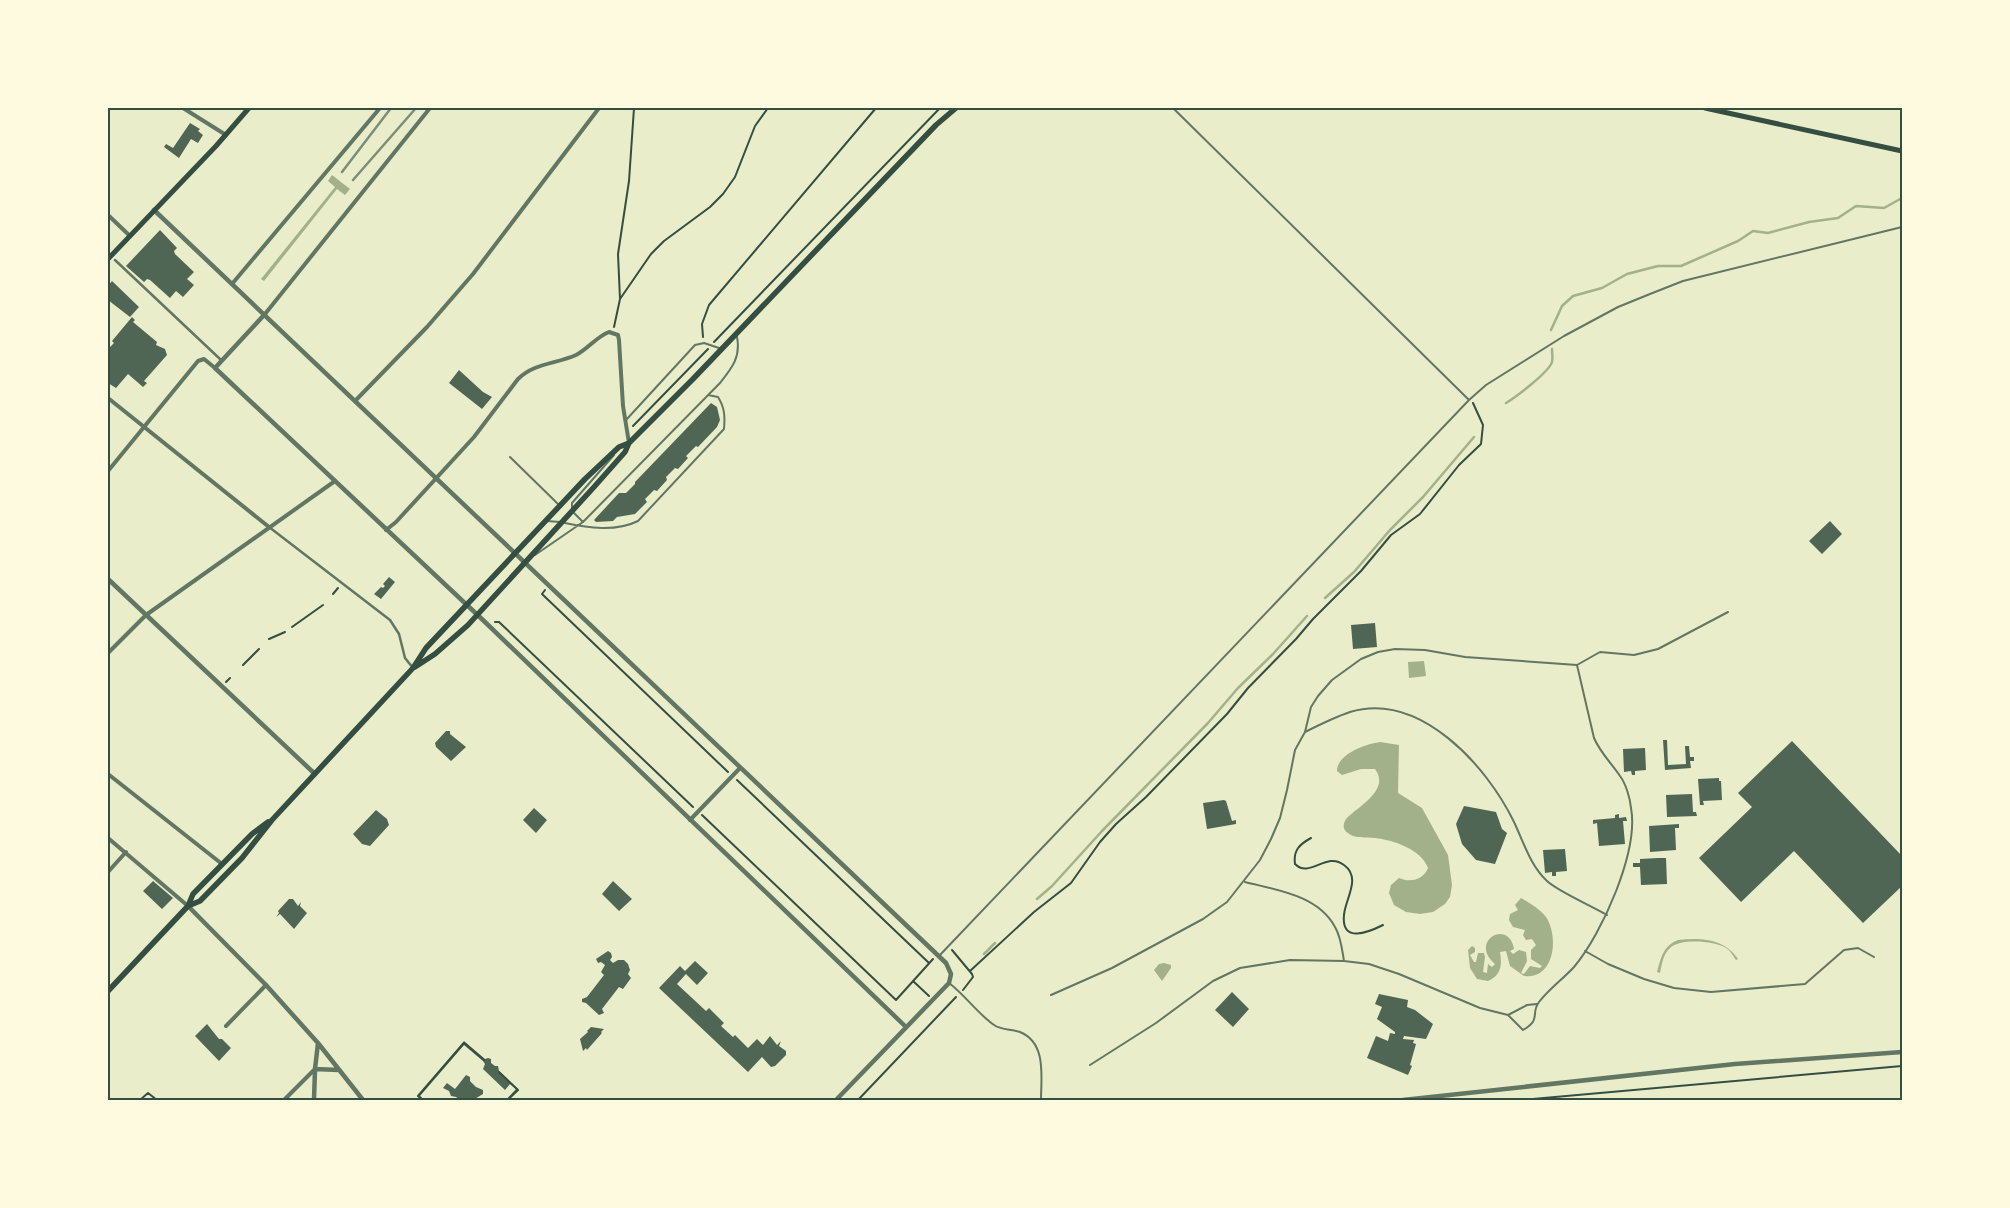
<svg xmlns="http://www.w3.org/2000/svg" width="2010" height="1208" viewBox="0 0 2010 1208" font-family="Jost,sans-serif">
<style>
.water{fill:#a3b18a}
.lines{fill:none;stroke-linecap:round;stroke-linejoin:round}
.stream{stroke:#a3b18a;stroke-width:2.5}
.building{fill:#4f6655}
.path{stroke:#344e41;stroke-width:2}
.service{stroke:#617663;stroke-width:2}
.pedestrian{stroke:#617663;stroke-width:2.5}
.minor{stroke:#617663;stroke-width:4}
.tertiary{stroke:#617663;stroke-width:4.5}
.secondary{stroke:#344e41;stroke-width:5}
.primary{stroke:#344e41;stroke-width:5.5}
.rail{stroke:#7c8e77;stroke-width:2.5}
.neatline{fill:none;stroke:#344e41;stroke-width:2}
</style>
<rect width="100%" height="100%" fill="#e9edc9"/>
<path class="water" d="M332 175 350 189 345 195 337 189 264 281 261 279 335 187 328 181Z
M1424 661 1426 676 1409 678 1408 662Z
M1380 742 1399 745 1398 793 1422 808 1448 855 1452 885 1450 897 1445 904 1433 912 1420 914 1406 912 1394 905 1389 893 1391 885 1399 878C1411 883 1423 880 1428 868 1421 849 1393 840 1375 838 1366 837 1355 839 1348 833 1342 829 1343 824 1346 819 1357 807 1391 790 1375 769H1361L1342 775 1337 771C1337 754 1366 744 1380 742Z
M1521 898C1530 903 1540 909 1546 917 1559 936 1555 980 1524 976L1510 966 1506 951 1500 952C1502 964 1502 975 1488 981L1477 979 1470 968 1468 950 1472 946 1475 948V952L1470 955 1474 962H1476L1478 953H1484L1485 957 1483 972 1487 973 1488 964 1492 967 1495 964C1468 941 1509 918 1514 949L1510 951 1513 954 1519 950 1526 952 1527 961 1521 973 1524 974 1530 966 1540 968 1542 966 1531 959V950L1536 945 1532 939 1526 940 1523 935 1525 930 1513 927 1509 920 1510 914 1518 910 1515 905Z
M1678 940C1701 937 1725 939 1738 959L1736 960C1733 956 1731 951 1726 948 1715 941 1680 938 1670 948 1663 954 1662 964 1660 973L1657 972C1661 958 1663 946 1678 940Z
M1164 963 1171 965V968L1162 981 1154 970 1159 964Z"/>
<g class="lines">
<path class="stream" d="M1551 330 1562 306 1573 296 1602 288 1627 274 1658 266H1681L1738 241 1753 231 1768 233 1809 222 1838 218 1856 206 1884 208 1902 198
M1506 403C1516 397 1549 372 1552 362 1553 358 1552 353 1552 349
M1325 598 1354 572 1390 530 1423 497 1474 437
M1037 899 1052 886 1102 831 1208 723 1238 688 1273 654 1307 616
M984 954 995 943"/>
</g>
<path class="building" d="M190 123 200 129 198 131 203 135 198 143 191 139 179 158 164 147 166 144 173 148Z
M160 230 177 248 174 251 175 254 194 272 187 279 194 285 183 297 176 291 170 298 150 280 147 279 144 282 126 266Z
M112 281 139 307 130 317 108 300V286Z
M132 317 135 320 133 322 157 342 156 345 165 349 167 355 144 381 147 383 143 387 128 374 116 388 108 383V349L114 343 112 341Z
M459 370 483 392 492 397 482 409 449 383Z
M711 403 717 407 720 420 717 427 698 447 696 446 686 456 688 458 678 469 675 468 666 477 667 480 657 491 654 490 645 499 647 502 635 514 617 517 613 521 596 522 594 520 619 493H626L635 484V482Z
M1830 521 1842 534 1822 554 1809 541Z
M389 577 395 582 381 599 374 594 381 587 383 588 385 586 383 584Z
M1375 623 1377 647 1353 649 1351 625Z
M446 731H450V734L466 747 451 761 436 747 435 743Z
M1663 740H1667L1668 765 1686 764 1685 746H1689L1690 757H1694V761H1690L1691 768 1665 770Z
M1792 741 1902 856V886L1863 923 1794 851 1741 902 1699 858 1752 807 1738 793Z
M1645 748 1646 770 1635 771V775H1632L1631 771 1624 772 1623 749Z
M1719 778V781H1721L1722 800 1703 801 1704 805H1700L1698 779Z
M1692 794 1693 812H1696L1697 816 1667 817 1666 795Z
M1224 800 1226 801 1232 821 1236 820V824L1207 829 1203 803Z
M1464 806 1496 812 1502 829 1507 833 1495 864 1476 860 1462 844 1456 824Z
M534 808 547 820 536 833 523 820Z
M376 810 387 819 389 825 370 846 362 844 353 834Z
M1619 814V818L1626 817 1627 821H1623L1625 844 1599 846 1597 823 1593 824V820L1615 818V815Z
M1679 824V828H1675L1676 850 1650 852 1649 826Z
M1565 849 1567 871 1556 872V876H1552V872L1545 873 1543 850Z
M1658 858H1666L1667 884 1641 885 1640 867H1633V863H1640V859Z
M153 881 173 898 162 909 143 891Z
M613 881 632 899 619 911 602 894Z
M289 899H293L298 906 301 902 300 906 307 913 294 929 280 914 276 917 279 913 278 911Z
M608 951 611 953 612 957 610 960 613 963 618 960H624L628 964 630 970 628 974 631 978 623 989 619 987 602 1009 604 1013 599 1015 586 1003 582 1002V999L587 997 604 975 601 972 605 965 601 962 598 963 596 959Z
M695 961 708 973 697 985 686 974 677 984 706 1011 709 1008 724 1023 721 1026 733 1037 735 1035 748 1048 757 1039 763 1045 770 1036 777 1045 781 1041 779 1046 786 1051V1055L775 1066 771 1067 762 1057 748 1072 659 988 680 966 685 971Z
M1232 992 1249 1009 1233 1027 1215 1010Z
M1379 994 1408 1000 1407 1007 1415 1010 1433 1024 1426 1039 1404 1036 1403 1039 1414 1040 1413 1043 1416 1044 1410 1065 1412 1066 1408 1075 1367 1058 1376 1036 1388 1041 1390 1033 1395 1034V1032L1377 1019 1382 1007 1375 1004Z
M207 1024 219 1039H222L231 1048 219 1061 195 1036Z
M591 1027 604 1029 601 1032 602 1033 587 1050 586 1048 583 1051 580 1039 588 1032 587 1031Z
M464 1041 485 1059 488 1058 491 1059V1063L495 1066H498L499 1071 519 1090 509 1100H506L516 1089 510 1084 505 1090 483 1069 485 1064 483 1061 464 1045 420 1096 425 1100H422L417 1096Z
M466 1075 470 1077V1081L476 1087 483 1090V1094L473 1100H460L456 1097 451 1096 449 1091 443 1088 447 1083 455 1089Z"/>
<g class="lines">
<path class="path" d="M620 299 651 254 664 241 710 207 723 194 735 177 755 126 768 108
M614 327 620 299 618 254 629 181 634 108
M703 337 702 324 709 305 876 108
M714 342 940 108
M633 426 708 349
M545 590 542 594 728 772
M333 594 338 588
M495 622H499L693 807
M292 627 323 605
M269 639 285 632
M243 665 259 649
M226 682 230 678
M737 780 929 963
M702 815 896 1000 933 959
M1311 838C1300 844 1293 850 1295 864 1310 879 1326 851 1344 865 1362 878 1345 899 1344 915 1341 944 1369 932 1383 925
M952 950 972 974 973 977 963 990
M970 971 1034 912 1071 883 1100 842 1116 824 1146 797 1227 714 1248 688 1296 639 1313 619 1361 571 1391 535 1420 514 1459 465 1481 444 1483 425 1473 403
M913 981 929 996
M499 1072 518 1090 507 1100
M140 1100 148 1093 157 1100
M423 1100 418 1096 464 1043 484 1060
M858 1100 956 997
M1521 1100 1902 1066"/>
<path class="service" d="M1173 108 1468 399
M626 420 695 345 704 343 719 348
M510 457 558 504
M572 509V503L614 455
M574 513 583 522
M547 521 560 522
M565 523C588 528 616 532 638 521L724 429C725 417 725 408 718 397L708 395
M535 555 583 522 720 383C732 368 741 357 737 337
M1305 732C1319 725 1335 717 1350 712 1420 691 1487 766 1514 822 1524 843 1530 865 1547 881 1559 892 1592 906 1607 915
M1245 882C1276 890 1318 895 1335 927 1341 937 1342 949 1344 961
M1585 951 1608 964 1644 979 1674 988 1711 992 1805 984 1844 950 1858 948 1874 957
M939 956 1469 400 1486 385 1564 336 1618 307 1650 294 1683 281 1902 227
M949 983C965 995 977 1013 994 1025 1001 1030 1011 1029 1020 1032 1047 1043 1041 1077 1041 1100
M1051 995 1112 968 1203 919 1227 902 1260 860 1271 839 1280 818 1287 790 1295 750 1305 732 1311 707 1318 696 1332 680 1361 659 1378 652 1395 649 1425 650 1465 657 1577 665 1600 652 1634 655 1658 649 1728 612
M1508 1015 1527 1005 1537 1004
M1090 1065 1156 1023 1213 981 1240 968 1290 960 1344 961 1369 964 1399 974 1480 1008 1508 1015 1523 1030C1542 1019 1530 1014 1539 1002 1549 989 1563 979 1574 967 1602 934 1639 851 1631 808 1630 798 1626 784 1620 776 1611 763 1600 752 1594 738L1577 665"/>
<path class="pedestrian" d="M115 260 220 359
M269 527 390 620 399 634 405 658 413 668"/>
<path class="minor" d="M183 108 226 135
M108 215 130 236
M232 284 380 108
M265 314 430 108
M108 398 269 527
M356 400 427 327 473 274 599 108
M108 471 198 361 204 359 215 368
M386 530 396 522 474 437 518 379C534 363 556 364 576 355 588 349 596 337 609 332L618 335 619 340 623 406 629 443
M108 653 146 615 335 481
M108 774 222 864
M690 820 740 768
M108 838 188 906
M108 872 126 852
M226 1026 266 985
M284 1100 315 1069"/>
<path class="tertiary" d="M154 210 946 963 951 974 949 983 836 1100
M265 314 215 368 485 622 906 1027
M108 579 315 774
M188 906 266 985 318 1043 315 1069 314 1100
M318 1043 363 1100
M315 1069 339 1070
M1403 1100 1735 1064 1902 1052"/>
<path class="secondary" d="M1705 108 1902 151
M108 259 216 146 249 108"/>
<path class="primary" d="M415 667 435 654 468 625 594 487 625 452 629 443
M188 906 193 894 252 834 268 822
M108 991 188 906 200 901 242 858 272 820 413 668 426 648 585 479 619 447 629 443 693 379 936 125 956 108"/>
<path class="rail" d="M342 172 391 108
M353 180 416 108"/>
</g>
<rect width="2010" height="1208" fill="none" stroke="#fefae0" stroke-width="218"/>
<rect x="109" y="109" width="1792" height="990" class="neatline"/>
</svg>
